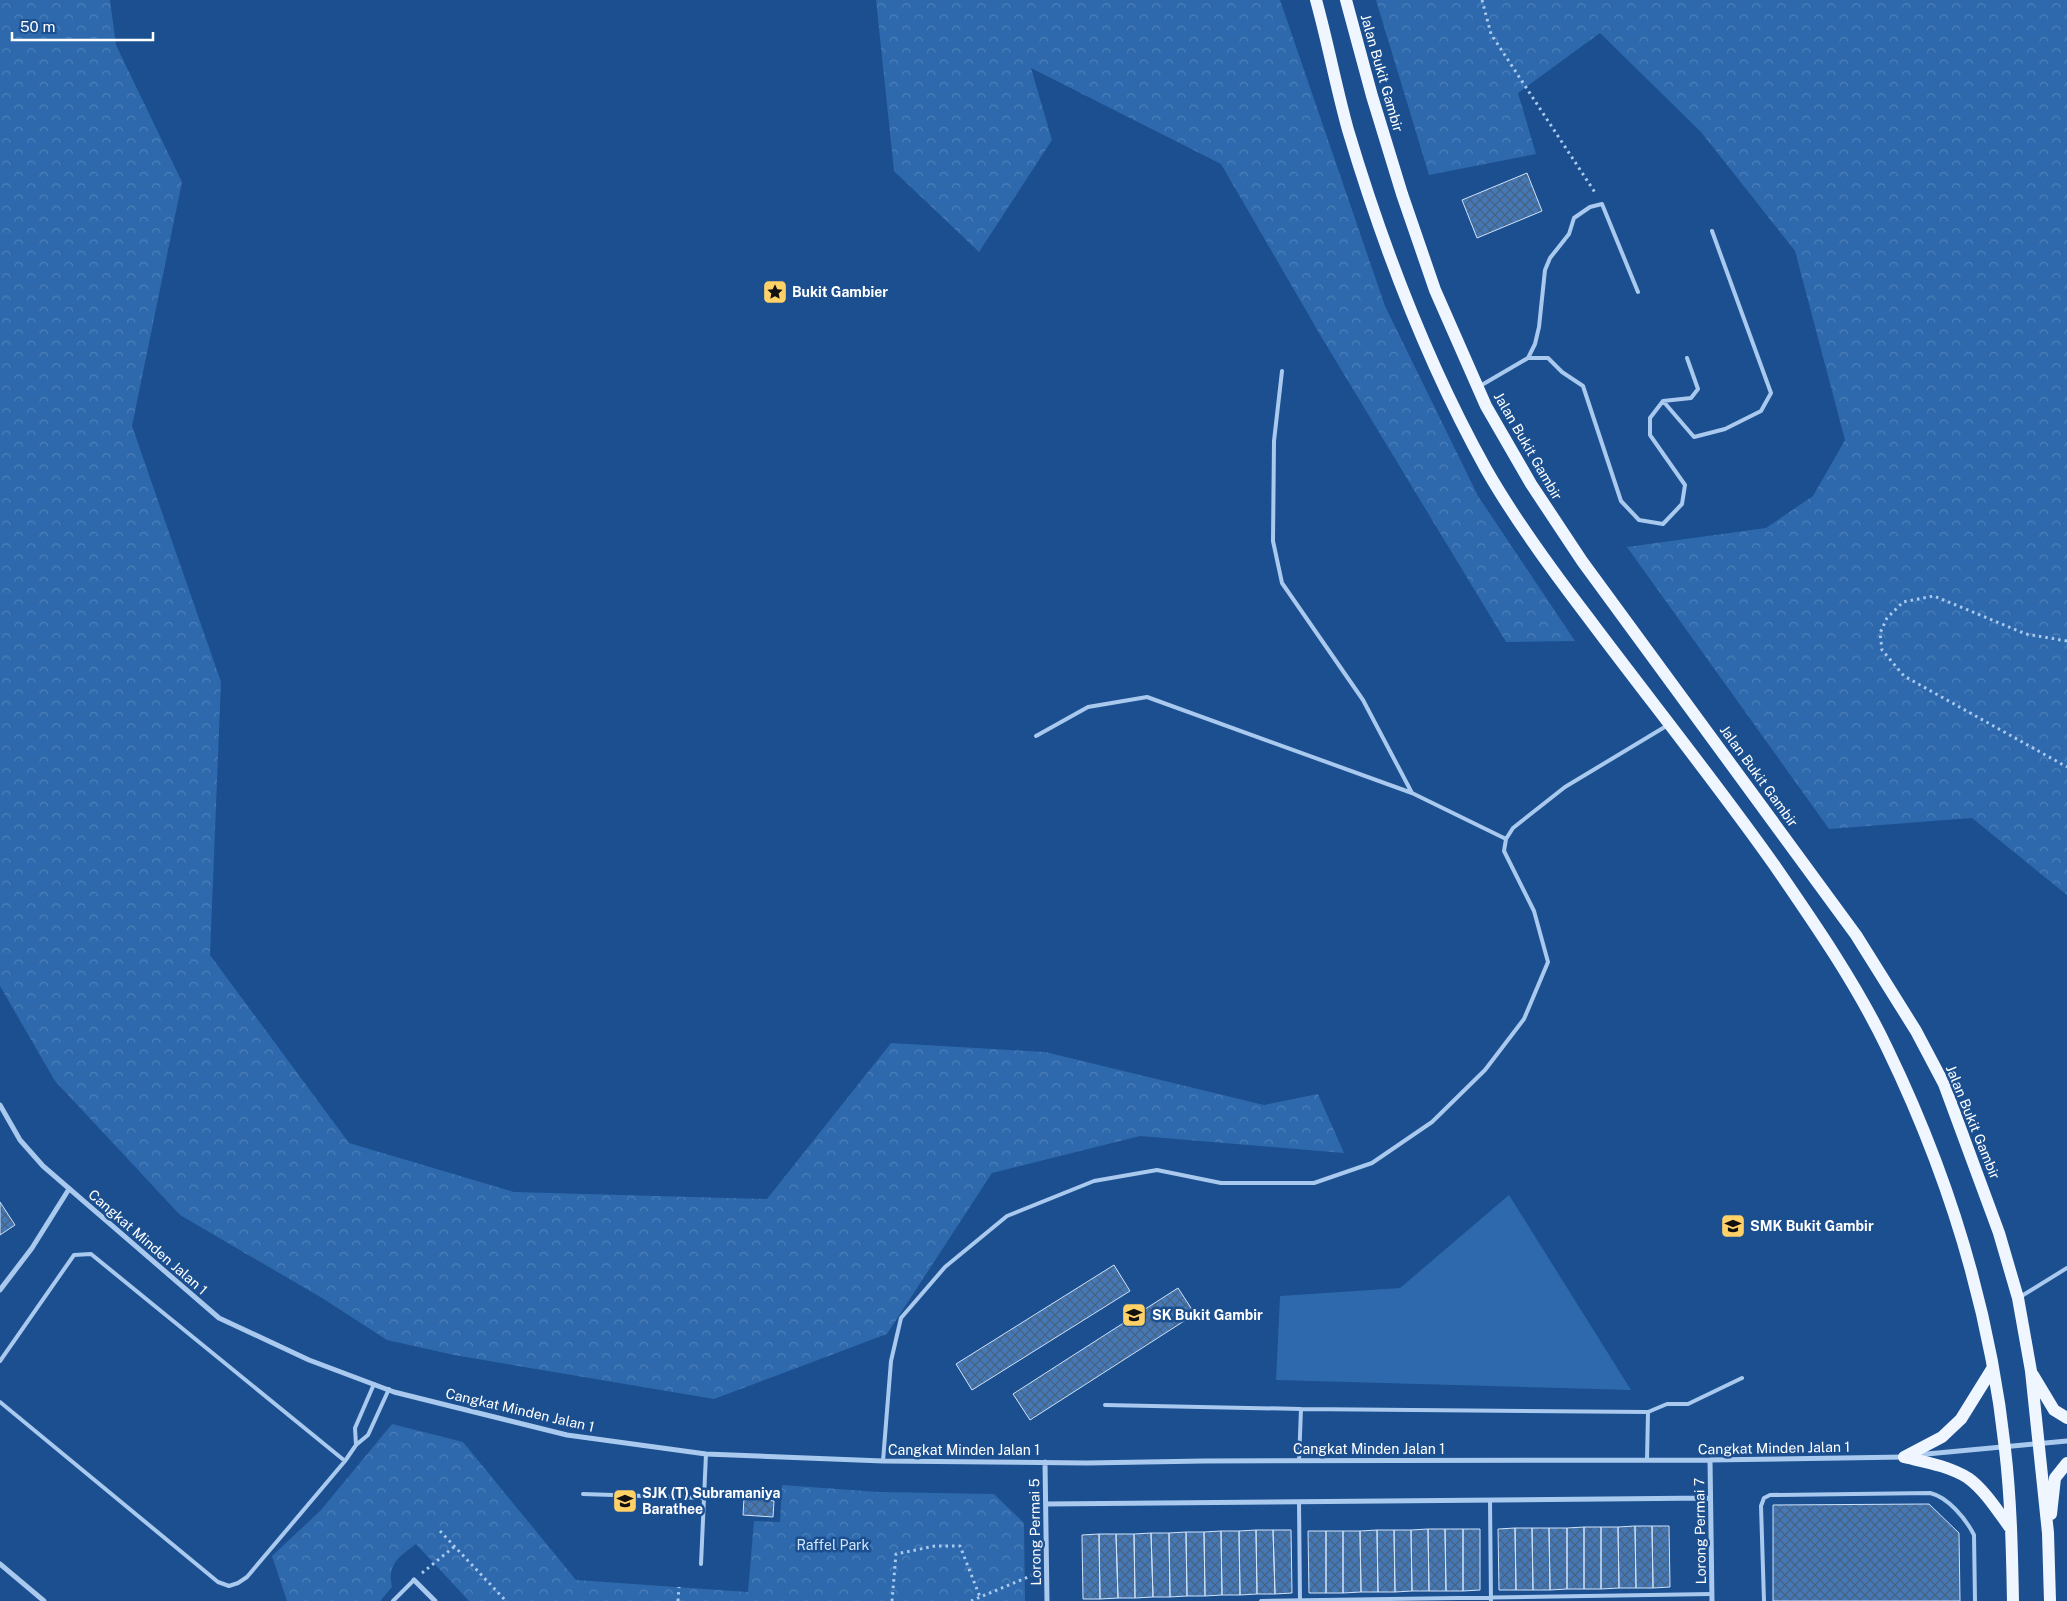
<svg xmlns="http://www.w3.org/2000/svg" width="2067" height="1601" viewBox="0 0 2067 1601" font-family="'Public Sans',sans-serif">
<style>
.green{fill:#2e69ad}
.forest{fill:url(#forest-crowns)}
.building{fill:url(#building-cross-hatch);stroke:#cfe3fa}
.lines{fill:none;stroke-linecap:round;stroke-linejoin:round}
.path{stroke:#a9c9ee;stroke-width:3;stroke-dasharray:2.5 4;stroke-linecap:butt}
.lane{stroke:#a9c9ee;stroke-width:4}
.street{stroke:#a9c9ee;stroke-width:5}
.primary{stroke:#f0f6ff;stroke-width:12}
.labels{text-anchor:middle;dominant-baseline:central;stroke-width:5;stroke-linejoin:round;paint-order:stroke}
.street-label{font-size:14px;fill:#fff;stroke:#1b4f8f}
.poi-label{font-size:14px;font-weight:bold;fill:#fff;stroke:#1b4f8f;text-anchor:start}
.park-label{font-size:14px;fill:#cfe3fa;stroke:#1b4f8f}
</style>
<defs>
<pattern id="forest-crowns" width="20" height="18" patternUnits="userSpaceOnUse" patternTransform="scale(1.25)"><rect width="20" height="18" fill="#2e69ad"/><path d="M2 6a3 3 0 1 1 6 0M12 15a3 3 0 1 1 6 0" fill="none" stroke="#4d80b9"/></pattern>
<pattern id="building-cross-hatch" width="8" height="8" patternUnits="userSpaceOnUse" patternTransform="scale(1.25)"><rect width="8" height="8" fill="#4478b7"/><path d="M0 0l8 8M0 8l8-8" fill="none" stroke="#486282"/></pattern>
</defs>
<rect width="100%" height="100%" fill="#1b4f8f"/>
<path class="green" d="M1509 1195 1631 1390 1276 1380 1280 1296 1400 1288Z"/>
<path class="forest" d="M0 0H110L116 45 182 182 132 426 221 682 210 955 349 1143 514 1192 767 1199 891 1043 1045 1052 1264 1105 1318 1094 1344 1153 1140 1136 992 1173 887 1334 714 1399 454 1355 387 1340 322 1298 180 1215 55 1081 0 986Z
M876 0H1280L1385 306 1478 496 1575 641 1506 642 1322 338 1221 164 1031 68 1052 140 979 252 894 171Z
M1376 0H2067V895L1972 818 1829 829 1627 547 1766 528 1813 496 1845 440 1795 251 1701 132 1600 33 1518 93 1536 154 1429 175Z
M392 1424 463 1442 576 1580 748 1592 754 1521 780 1522 782 1485 879 1492 994 1494 1024 1523 1025 1601H469L416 1544C399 1557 387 1564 392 1587L380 1601H287L272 1556 321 1510Z"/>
<path class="building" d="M1527 173 1542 211 1477 238 1462 200Z
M0 1202 15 1225 0 1235Z
M1114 1265 1130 1291 972 1390 956 1364Z
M1178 1288 1195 1314 1030 1420 1013 1394Z
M744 1498 774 1501 773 1517 743 1515Z
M1929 1504 1959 1533 1960 1601H1773V1505Z
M1635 1526H1652L1653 1588H1636Z
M1635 1526 1636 1588H1619L1618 1527Z
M1652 1526H1669L1670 1587 1653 1588Z
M1584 1527H1601V1589H1584Z
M1584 1527V1589H1567V1528Z
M1601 1527H1618L1619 1588 1601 1589Z
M1515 1528H1532L1533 1590H1516Z
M1515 1528 1516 1590H1499L1498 1529Z
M1532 1528H1549L1550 1590H1533Z
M1549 1528H1567V1589L1550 1590Z
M1428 1529H1445L1446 1591H1429Z
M1428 1529 1429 1591H1412L1411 1530Z
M1445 1529H1463V1591H1446Z
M1463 1529H1480V1590L1463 1591Z
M1256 1530H1273L1275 1594H1257Z
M1256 1530 1257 1594 1240 1595 1239 1531Z
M1273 1530H1291L1292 1593 1275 1594Z
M1377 1530H1394L1395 1592H1378Z
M1377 1530 1378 1592H1361L1360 1531Z
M1394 1530H1411L1412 1591 1395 1592Z
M1221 1531H1239L1240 1595H1222Z
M1221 1531 1222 1595 1205 1596 1204 1532Z
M1308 1531H1326V1593H1309Z
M1326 1531H1343V1593H1326Z
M1343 1531H1360L1361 1592 1343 1593Z
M1186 1532H1204L1205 1596H1187Z
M1186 1532 1187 1596 1170 1597 1169 1533Z
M1151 1533H1169L1170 1597H1153Z
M1151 1533 1153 1597 1135 1598 1134 1534Z
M1099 1534H1116L1118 1598 1100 1599Z
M1099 1534 1100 1599H1083L1082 1535Z
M1116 1534H1134L1135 1598H1118Z"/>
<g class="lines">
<path class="path" d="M1482 0 1491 34 1596 194
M2067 641 2026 634 1934 596 1903 602 1887 618 1880 633 1882 650 1904 676 2067 767
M440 1531 506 1601
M422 1573 455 1546
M678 1601 679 1587
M892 1601 896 1554 935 1546H960L980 1597
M971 1601 1035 1574"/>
<path class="lane" d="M1528 358H1548L1562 372 1583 386 1621 501 1639 520 1663 524 1682 504 1685 485 1650 435V418L1663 401 1691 398 1698 389 1687 358
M1282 371 1274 441 1273 541 1282 583 1363 700 1412 793 1506 839
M1480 386 1528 358 1535 344 1539 327 1545 270 1550 258 1569 234 1574 218 1590 207 1602 204 1638 292
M1663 401 1694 437 1725 429 1761 411 1771 393 1712 231
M1036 736 1088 707 1147 697 1412 793
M2020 1297 2067 1268
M0 1361 74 1255 91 1254 345 1461
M0 1402 218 1582 229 1586 238 1583 247 1577 345 1461 356 1445 368 1435 389 1389
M1105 1405 1301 1409
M1648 1412 1667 1404H1688L1742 1378
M356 1445 355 1428 374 1384
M883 1461 891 1361 901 1318 945 1267 1007 1216 1094 1181 1157 1170 1221 1183H1314L1372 1163 1432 1122 1485 1070 1524 1019 1548 962 1534 911 1504 851 1506 839 1513 828 1565 787 1668 725
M1299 1461 1301 1409 1648 1412 1647 1460
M583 1494 704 1498
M1490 1500 1491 1601
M1299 1502 1300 1601
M701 1564 706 1454
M393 1601 414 1580
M1261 1601 1712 1594
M1764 1601 1761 1506 1764 1498 1770 1495 1930 1493C1948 1497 1966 1519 1974 1535L1975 1601"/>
<path class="street" d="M0 1105 20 1140 43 1166 219 1318 309 1360 394 1392 567 1435 706 1454 883 1461 1087 1463 1204 1461 1710 1460 1905 1457
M0 1290 32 1248 69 1189
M1916 1455 2067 1441
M1710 1460 1712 1601
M1045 1462 1047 1601
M1046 1504 1710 1498
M0 1564 44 1601
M414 1580 435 1601"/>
<path class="primary" d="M1316 0C1328 43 1336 87 1348 130 1383 247 1426 361 1486 469 1515 520 1551 569 1587 616 1649 699 1715 781 1775 866 1815 924 1857 985 1887 1048 1948 1174 1990 1311 2005 1449 2011 1500 2012 1550 2013 1601
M1346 0 1372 96 1402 194 1435 290 1486 406 1531 484 1582 561 1856 935 1916 1031 1944 1084 1999 1233 2018 1298 2031 1371 2048 1533 2050 1601
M2033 1375 2054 1410 2067 1418
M1904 1457C1925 1462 1949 1466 1968 1478 1985 1490 1999 1513 2011 1529
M1904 1457 1942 1437 1961 1419 1992 1369
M2051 1514 2055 1478 2067 1463"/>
</g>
<defs>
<symbol id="sight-square" viewBox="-11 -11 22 22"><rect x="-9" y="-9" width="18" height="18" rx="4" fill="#ffd166" stroke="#1b4f8f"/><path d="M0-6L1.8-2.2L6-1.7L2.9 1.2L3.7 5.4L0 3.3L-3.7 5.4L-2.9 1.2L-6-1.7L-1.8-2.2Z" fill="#111"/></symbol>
<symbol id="school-square" viewBox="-11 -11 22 22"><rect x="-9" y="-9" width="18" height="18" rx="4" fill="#ffd166" stroke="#1b4f8f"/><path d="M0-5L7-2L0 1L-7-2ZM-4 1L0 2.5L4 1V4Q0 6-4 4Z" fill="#111"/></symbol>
</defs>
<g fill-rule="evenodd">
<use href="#sight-square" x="761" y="278" width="28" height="28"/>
<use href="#school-square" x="1719" y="1212" width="28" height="28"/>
<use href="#school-square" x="1120" y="1301" width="28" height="28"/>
<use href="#school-square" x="611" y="1487" width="28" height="28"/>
</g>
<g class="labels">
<g class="street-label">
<text transform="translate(1382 73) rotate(74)">Jalan Bukit Gambir</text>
<text transform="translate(1528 446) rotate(60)">Jalan Bukit Gambir</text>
<text transform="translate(1759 776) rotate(54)">Jalan Bukit Gambir</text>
<text transform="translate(1973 1122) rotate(68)">Jalan Bukit Gambir</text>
<text transform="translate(148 1242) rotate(41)">Cangkat Minden Jalan 1</text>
<text transform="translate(520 1410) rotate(13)">Cangkat Minden Jalan 1</text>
<text transform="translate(1774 1448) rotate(-1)">Cangkat Minden Jalan 1</text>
<text x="1369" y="1449">Cangkat Minden Jalan 1</text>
<text x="964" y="1450">Cangkat Minden Jalan 1</text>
<text transform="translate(1700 1531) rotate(-91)">Lorong Permai 7</text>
<text transform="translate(1035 1532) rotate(-91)">Lorong Permai 5</text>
</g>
<g class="poi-label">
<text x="792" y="292">Bukit Gambier</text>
<text x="1750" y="1226">SMK Bukit Gambir</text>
<text x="1152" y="1315">SK Bukit Gambir</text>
<text x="642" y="1493">SJK (T) Subramaniya<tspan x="642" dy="16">Barathee</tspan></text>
</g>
<g class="park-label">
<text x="833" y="1545">Raffel Park</text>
</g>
</g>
<path d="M12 32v8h141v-8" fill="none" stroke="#ffffff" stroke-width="2.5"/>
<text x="20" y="32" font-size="15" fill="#ffffff" stroke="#1b4f8f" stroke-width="4" paint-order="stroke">50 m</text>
</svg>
